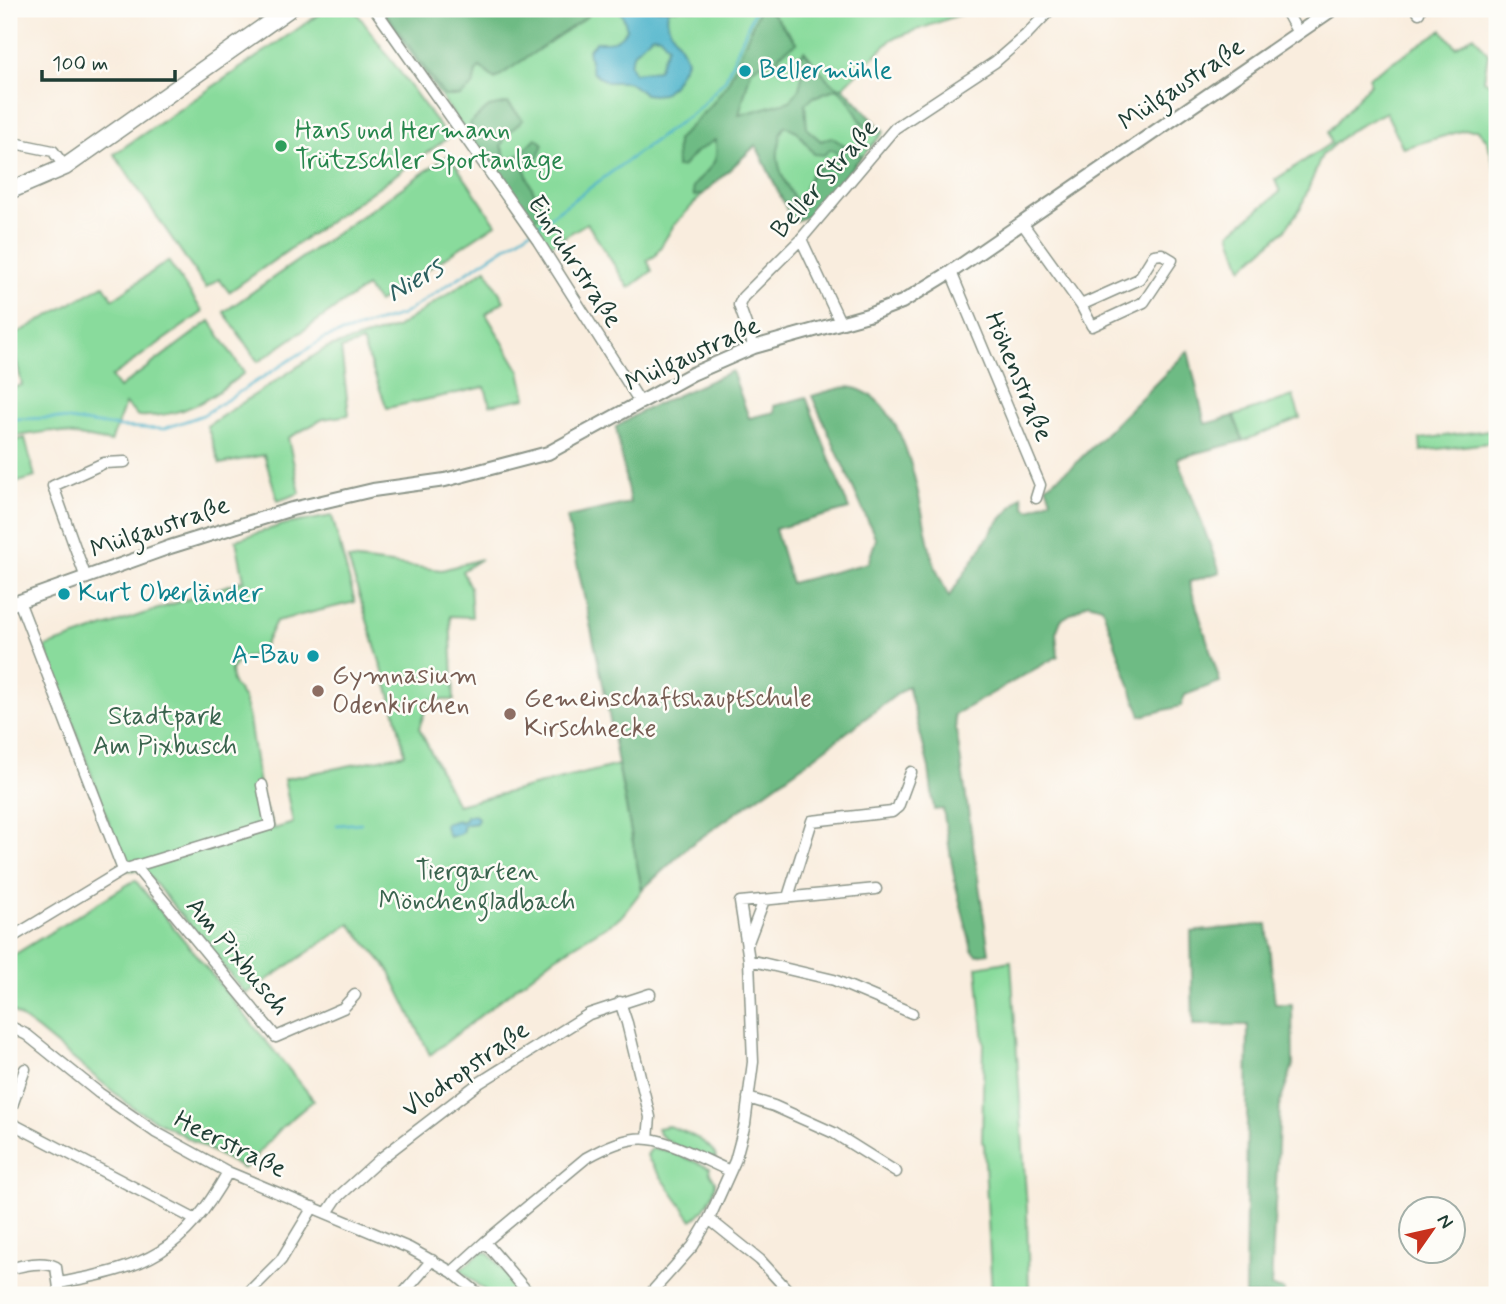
<svg xmlns="http://www.w3.org/2000/svg" width="1506" height="1304" viewBox="0 0 1506 1304" font-family="Mynerve,sans-serif">
<style>
.green{fill:#89db9c;stroke:#548c68;stroke-width:2}
.forest{fill:#6ebb84;stroke:#467c5c;stroke-width:2;fill-rule:evenodd}
.water{fill:#4db4cb;stroke:#367880;stroke-width:2;fill-rule:evenodd}
.lines{fill:none;stroke-linecap:round;stroke-linejoin:round}
.stream{stroke:#4db4cb;stroke-width:2.5}
.minor-casing{stroke:#8c9589;stroke-width:13}
.tertiary-casing{stroke:#8c9589;stroke-width:16}
.primary-casing{stroke:#8c9589;stroke-width:19}
.minor{stroke:#fff;stroke-width:10}
.tertiary{stroke:#fff;stroke-width:12}
.primary{stroke:#fff;stroke-width:16}
.culture-dot{fill:#0f9aa8;stroke:#fdfcf7;stroke-width:2.5}
.leisure-dot{fill:#2e9e5b;stroke:#fdfcf7;stroke-width:2.5}
.education-dot{fill:#8d6e63;stroke:#fdfcf7;stroke-width:2.5}
.labels{text-anchor:middle;dominant-baseline:central;stroke-width:5;stroke-linejoin:round;paint-order:stroke}
.culture-label{font-size:26px;fill:#0d838f;stroke:#fdfcf7;text-anchor:start}
.street-label{font-size:26px;fill:#1f3d34;stroke:#fdfcf7}
.leisure-label{font-size:26px;fill:#27864d;stroke:#fdfcf7;text-anchor:start}
.education-label{font-size:26px;fill:#785e54;stroke:#fdfcf7;text-anchor:start}
.park-label{font-size:26px;fill:#3a644e;stroke:#fdfcf7}
.water-label{font-size:28px;font-style:italic;fill:#2d6161;stroke:#fdfcf7}
</style>
<rect width="100%" height="100%" fill="#fdfcf7"/>
<filter id="ink" filterUnits="userSpaceOnUse"><feTurbulence type="fractalNoise" baseFrequency=".0143" numOctaves="2"/><feDisplacementMap in="SourceGraphic" scale="14" xChannelSelector="R" yChannelSelector="G"/><feConvolveMatrix kernelMatrix="1 2 1 2 8 2 1 2 1" color-interpolation-filters="sRGB"/></filter>
<filter id="wash" filterUnits="userSpaceOnUse"><feTurbulence type="fractalNoise" baseFrequency=".00686" numOctaves="4" result="noise"/><feDisplacementMap in="SourceGraphic" scale="28" xChannelSelector="R" yChannelSelector="G"/><feGaussianBlur stdDeviation="1.57" result="paint"/><feColorMatrix in="noise" values="0 0 0 0 0 0 0 0 0 0 0 0 0 0 0 0 0 1.4 0 .05"/><feComposite in="paint" operator="in"/></filter>
<g filter="url(#wash)">
<rect width="100%" height="100%" fill="#f9edde"/>
<path class="green" d="M327 9H340L343 11 354 9 448 138 229 292 219 279 206 288 114 154Z
M380 9H975L892 39 843 87 884 132 810 215 793 222 756 145 703 194 674 225 655 256 647 260 652 271 629 288 587 223 546 248Z
M1442 30 1456 47 1474 35 1488 54 1484 80 1497 88V174L1487 140 1478 130H1465L1403 148 1386 112 1349 131 1322 155 1301 207 1285 230 1242 268 1230 233 1280 192 1275 180 1331 143 1328 132 1370 84 1369 77Z
M449 155 496 224 378 302 366 287 258 362 224 312Z
M168 261 203 312 111 377 119 388 210 321 244 373C209 399 185 418 138 416L125 404 111 442 52 431 9 437V389L22 385 11 337 104 285 113 299Z
M486 269 504 301 486 314 520 371 526 398 490 405 485 387 387 408 362 342 341 349 349 415 323 419 288 438 300 493 278 501 264 455 220 464 207 426 326 348 396 328Z
M1293 396 1300 418 1243 441 1234 416Z
M1497 429V442L1421 451 1420 439Z
M25 438 35 477 9 485V442Z
M332 516 355 602 276 621 261 652 239 660 231 670 232 682 244 699 249 719 261 799 274 829 293 823 284 779 405 754 393 704 348 559 442 570 481 559 462 571 470 587 472 617 450 616 454 700H429L419 728 457 805 618 765 642 890 621 917 554 958 430 1055 389 970 350 924 246 994 145 871 126 870 45 647 244 580 236 540 282 525Z
M135 880 314 1100 283 1126 244 1169 133 1108 38 1030 9 1009V958Z
M1011 961 1027 1210 1029 1295H992L984 1144 982 1142 984 1044 977 967Z
M668 1126C682 1130 714 1143 716 1158 700 1156 660 1144 657 1128Z
M652 1148 670 1151 710 1168 709 1171C710 1173 714 1178 715 1181 717 1193 702 1214 692 1220L649 1160 647 1155Z
M483 1251 486 1253 488 1252 524 1295H490L460 1270Z"/>
<path class="forest" d="M383 9H594L585 18 495 79 480 67 476 72 473 86 460 96H444Z
M759 9 772 13 797 43 780 54 774 67 767 68 763 62 751 70 739 115 790 101 799 89 802 76 798 60 804 51 830 82 840 88 843 87 882 130 877 134C854 124 857 103 837 88L814 97 805 104 807 129 821 141 831 137 862 156 810 215 793 222 756 145 703 194 694 196 693 187C707 168 721 165 715 140L696 152 682 167H676L677 140 713 103 729 81ZM785 126 797 131 814 154 824 155 831 149 842 157 812 172 805 189 804 201 798 203C788 189 776 169 778 151 779 144 781 142 780 134Z
M508 103 523 120 507 134 501 146 507 160 519 155 536 138 543 144 538 157 524 167 530 184 545 214 532 219 474 140 470 123 489 107Z
M1188 351 1205 424 1234 416 1243 441 1178 458 1220 572 1189 582 1220 682 1185 695 1181 706 1141 716 1102 607 1088 603 1061 620 1056 633 1058 656 954 715 989 953 977 955 972 950 955 882 943 809 934 810 929 768 908 686 805 764 689 846 642 890 604 689 567 517 630 503 616 427 642 411 732 371 749 418 775 412 774 406 806 397 849 509 775 529 791 583 868 563 876 539 812 396C824 393 843 385 854 388 911 402 919 510 932 557 936 571 943 585 949 597L995 526 1022 496 1025 507 1030 510 1051 499 1046 486 1073 466Z
M1267 924 1275 1004H1292L1293 1065 1280 1103 1271 1287 1284 1290V1295H1245L1248 1025H1193L1191 932Z"/>
<path class="water" d="M618 9H669C661 27 682 42 687 60L673 85 662 94 653 95 645 94 628 82H607L592 72 588 50 596 42C611 42 618 43 627 29L623 16ZM652 35 660 36 668 46 658 70 634 73 630 64 634 52Z
M474 814 478 818 476 823 464 825 462 833 449 837 444 824 458 820 460 822 465 820 466 816Z"/>
<g class="lines">
<path class="stream" d="M9 419 54 418 120 427 163 429 203 415 325 338 402 315 536 227 697 110 725 80 755 9
M337 825 361 823"/>
</g>
</g>
<g filter="url(#ink)">
<g class="lines">
<defs>
<path id="minor" d="M375 9 538 241 640 402
M1285 9 1298 33
M1416 9 1419 13
M9 142 53 151 65 167
M1022 223 1081 305 1092 326 1144 302 1172 260 1162 254 1154 255 1139 279 1081 305
M801 239 840 322
M951 272 1040 485 1036 498
M754 347 739 305 743 297 801 239 895 128 995 62 1026 35 1051 9
M86 578 53 486 104 463 125 462
M19 601 123 870
M135 866 276 1037 343 1008 355 995
M788 897 812 821 892 812 898 807 911 772
M9 939 123 870 270 825 262 785
M747 945 764 900
M749 960 834 980 912 1013
M620 1002 627 1023 650 1117 648 1139
M9 1026 27 1035 99 1093 155 1132 228 1172 409 1248 452 1272 480 1295
M748 1098 774 1106 834 1133 896 1172
M9 1114 25 1069
M9 1122 196 1220
M327 1213 337 1198 380 1159 479 1083 589 1014 650 994
M709 1219 760 1260 792 1295
M485 1242 586 1158C604 1148 628 1136 649 1139 670 1141 709 1162 730 1171
M9 1269C23 1265 43 1260 56 1267L60 1295
M452 1272 485 1242 530 1295
M59 1283C148 1267 182 1253 228 1172
M246 1295 281 1260 313 1207
M402 1295 432 1260
M649 1295 693 1246 709 1219 735 1161 745 1124 753 1062 749 960 740 902 876 889"/>
<path id="tertiary" d="M9 605 170 547 292 509 373 490 445 480 548 453 692 374 754 347 868 315 902 302 951 272 1333 9"/>
<path id="primary" d="M9 191 65 167 289 9"/>
</defs>
<use href="#minor" class="minor-casing"/>
<use href="#tertiary" class="tertiary-casing"/>
<use href="#primary" class="primary-casing"/>
<use href="#minor" class="minor"/>
<use href="#tertiary" class="tertiary"/>
<use href="#primary" class="primary"/>
</g>
</g>
<g class="culture-dot">
<circle cx="745" cy="71" r="7"/>
<circle cx="64" cy="594" r="7"/>
<circle cx="313" cy="656" r="7"/>
</g>
<circle class="leisure-dot" cx="281" cy="146" r="7"/>
<g class="education-dot">
<circle cx="318" cy="691" r="7"/>
<circle cx="510" cy="714" r="7"/>
</g>
<g class="labels">
<g class="culture-label">
<text x="759" y="71">Bellermühle</text>
<text x="78" y="594">Kurt Oberländer</text>
<text x="299" y="656" text-anchor="end">A-Bau</text>
</g>
<g class="street-label">
<text transform="translate(1182 85) rotate(-34)">Mülgaustraße</text>
<text transform="translate(825 179) rotate(-49)">Beller Straße</text>
<text transform="translate(574 262) rotate(57)">Einruhrstraße</text>
<text transform="translate(693 355) rotate(-25)">Mülgaustraße</text>
<text transform="translate(1018 377) rotate(67)">Höhenstraße</text>
<text transform="translate(160 528) rotate(-19)">Mülgaustraße</text>
<text transform="translate(237 957) rotate(50)">Am Pixbusch</text>
<text transform="translate(466 1070) rotate(-35)">Vlodropstraße</text>
<text transform="translate(230 1145) rotate(26)">Heerstraße</text>
</g>
<g class="leisure-label">
<text x="295" y="131">Hans und Hermann<tspan x="295" dy="30">Trützschler Sportanlage</tspan></text>
</g>
<g class="education-label">
<text x="332" y="676">Gymnasium<tspan x="332" dy="30">Odenkirchen</tspan></text>
<text x="524" y="699">Gemeinschaftshauptschule<tspan x="524" dy="30">Kirschhecke</tspan></text>
</g>
<g class="park-label">
<text x="165" y="717">Stadtpark<tspan x="165" dy="30">Am Pixbusch</tspan></text>
<text x="477" y="872">Tiergarten<tspan x="477" dy="30">Mönchengladbach</tspan></text>
</g>
<g class="water-label">
<text transform="translate(415 281) rotate(-30)">Niers</text>
</g>
</g>
<rect width="1506" height="1304" fill="none" stroke="#fdfcf7" stroke-width="35"/>
<g transform="translate(1432 1230) rotate(56)"><circle r="33" fill="#fdfcf7" stroke="#a4b0a9" stroke-width="2"/>
<path d="M0-5L12 26L0 18L-12 26Z" fill="#c8321e"/>
<text y="-10" font-size="19" font-weight="bold" text-anchor="middle" fill="#1f3d34">N</text>
</g>
<path d="M42 70v10h133v-10" fill="none" stroke="#1f3d34" stroke-width="3.5"/>
<text x="52" y="70" font-size="21" fill="#1f3d34" stroke="#fdfcf7" stroke-width="5" paint-order="stroke">100 m</text>
</svg>
